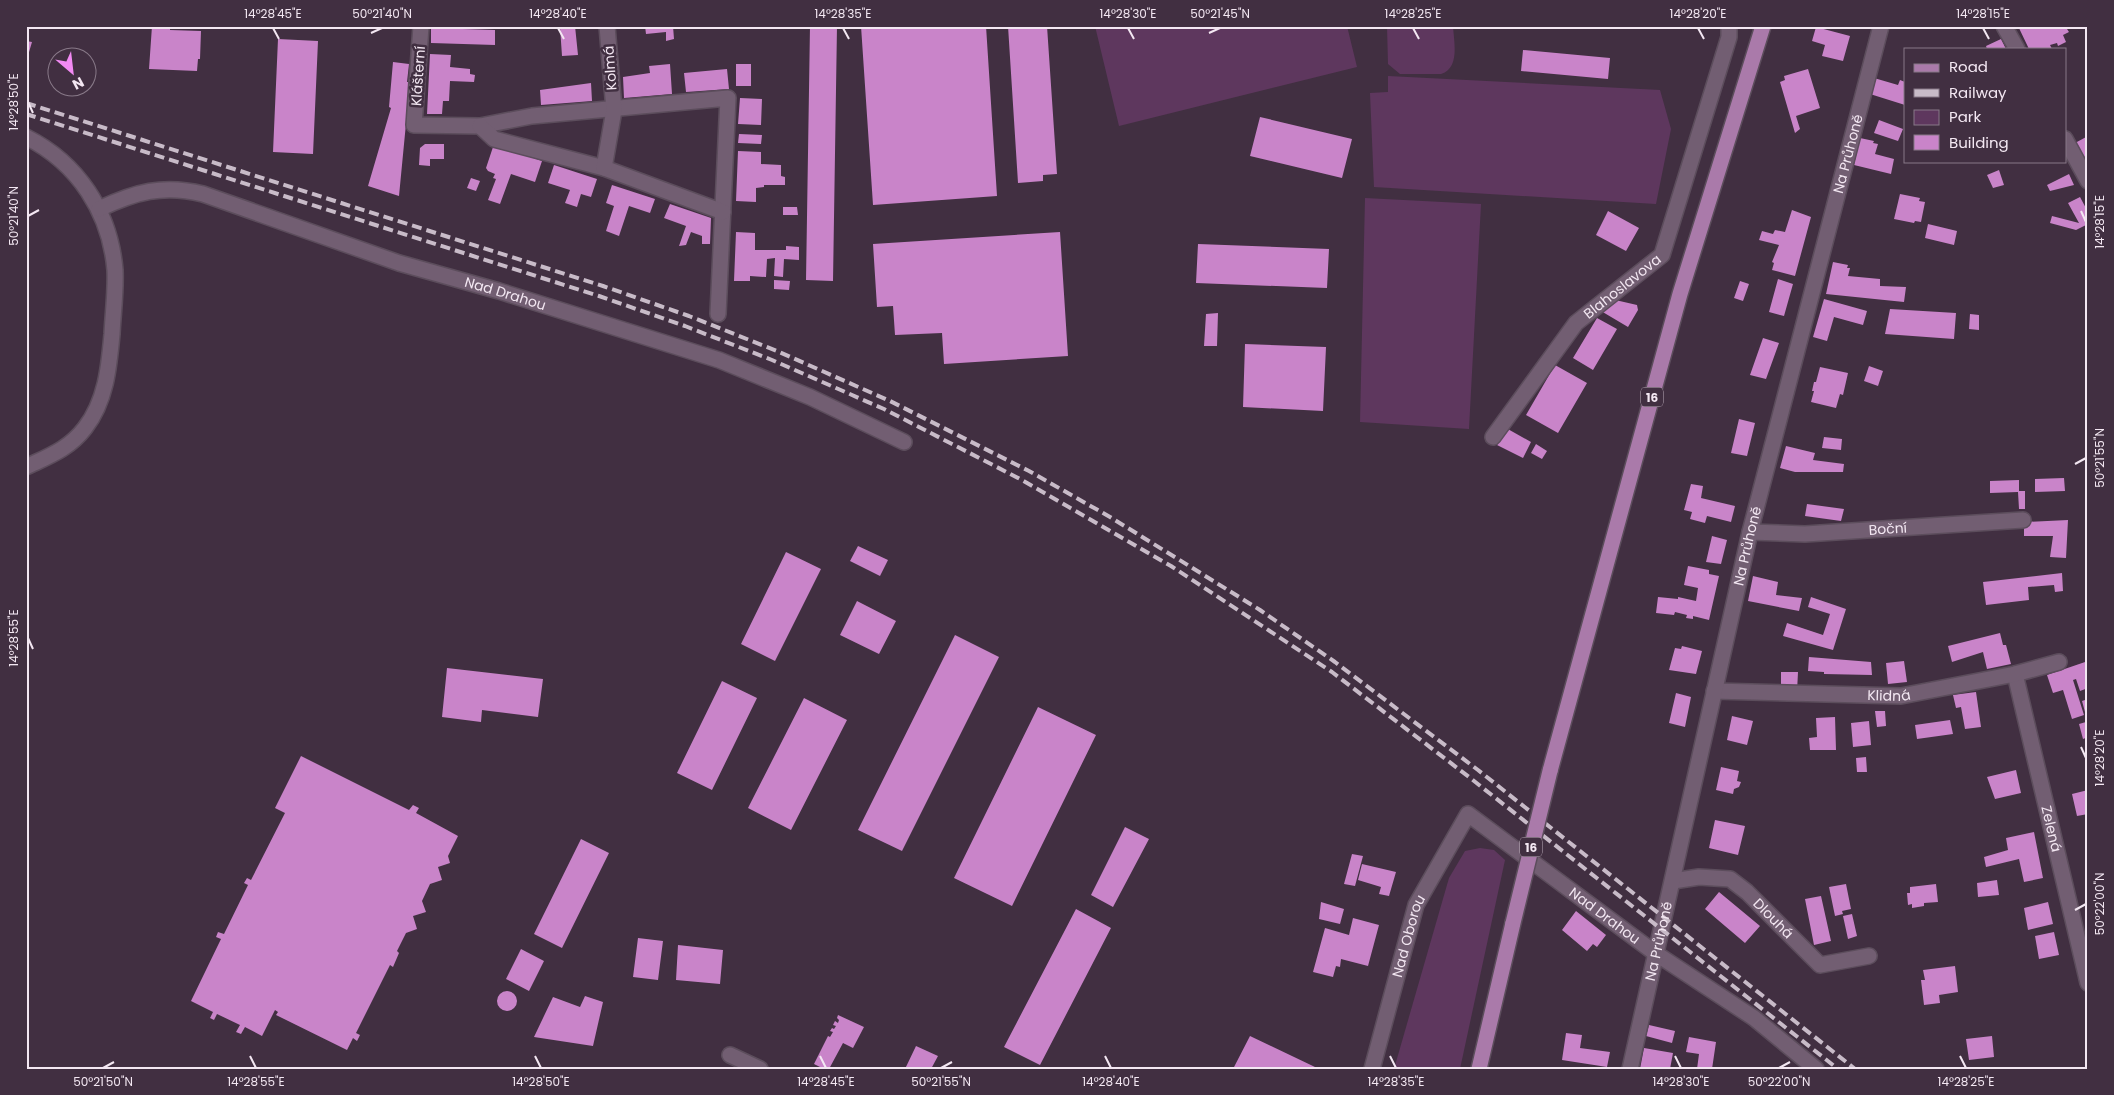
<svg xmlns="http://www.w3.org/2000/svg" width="2114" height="1095" viewBox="0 0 2114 1095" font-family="Poppins,sans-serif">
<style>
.green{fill:#5e375e}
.building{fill:#c984c9}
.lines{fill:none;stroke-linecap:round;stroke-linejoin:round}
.minor-casing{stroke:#5c4d5c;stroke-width:18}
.major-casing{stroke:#5c4d5c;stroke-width:18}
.minor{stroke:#725e72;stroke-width:15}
.major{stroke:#aa7aaa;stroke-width:15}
.rail{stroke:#c8bbc8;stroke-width:4;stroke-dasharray:10 5;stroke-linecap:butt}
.major-bridge-casing{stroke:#5c4d5c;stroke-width:18;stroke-linecap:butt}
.major-bridge{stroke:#aa7aaa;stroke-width:15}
.ticks{fill:none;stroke:#f3e7f2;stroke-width:2}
.labels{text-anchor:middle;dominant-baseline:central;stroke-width:5;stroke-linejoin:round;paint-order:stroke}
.shield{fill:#412f41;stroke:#beb0bd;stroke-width:1}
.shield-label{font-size:12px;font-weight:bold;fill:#f3e7f2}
.street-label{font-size:14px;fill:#f3e7f2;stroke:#412f41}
.neatline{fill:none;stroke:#f3e7f2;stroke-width:2}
.ticks-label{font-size:12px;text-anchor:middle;fill:#f3e7f2}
</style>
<rect width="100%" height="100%" fill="#412f41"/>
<path class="green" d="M1095 26H1347L1357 67 1119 126Z
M1387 26H1453C1454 42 1460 68 1441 74H1400L1388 64Z
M1388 76 1660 90 1671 129 1656 204 1374 187 1370 93 1388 92Z
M1365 198 1481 204 1469 429 1360 422Z
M1480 848 1494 850 1505 860 1460 1069H1394L1449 878 1465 851Z"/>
<path class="building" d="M152 26H170V30L201 31 200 59H198L197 71 149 69Z
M250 26H273V29L250 28Z
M575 26 578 55 562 56 560 27Z
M645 26H673L674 39 666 41V32L646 34Z
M810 26H837L833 281 806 280Z
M861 26H986L997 196 873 205Z
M1008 26H1047L1057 174 1043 175V181L1018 183Z
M2018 26H2052L2053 28 2067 29 2069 32 2063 35 2066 42 2058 46 2057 43 2050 45 2052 49H2029Z
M1816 27 1850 36 1843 61 1822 56 1825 45 1812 41Z
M431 28 495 30V45L431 43Z
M278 39 318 41 313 154 273 152Z
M2001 39 2006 49H1987L1986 46Z
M26 41 32 42 27 59H26Z
M1523 50 1610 58 1608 79 1521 71Z
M430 54 451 55 450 67 470 69V74L475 75 474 82 450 81 449 101H443L442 114H427Z
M393 62 409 64 407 82H410L399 196 368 186 391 108 389 107Z
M670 64 672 94 624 98 623 77 650 73 649 66Z
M736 64H751V86H736Z
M727 69 729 89 686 92 684 73Z
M1808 69 1820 108 1796 116 1800 129 1795 133 1780 82 1785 80 1784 76Z
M1874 78 1898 85 1900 80 1905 82V105L1870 94Z
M591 83 592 101 541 105 540 90Z
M740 98 762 99 761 125 738 124Z
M1260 117 1352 139 1342 178 1250 156Z
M1879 120 1903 129 1898 141 1874 133Z
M739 134 762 135 761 144 738 143Z
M2088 136V168L2075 143Z
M1860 138 1874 141 1873 143 1878 144 1875 154 1894 159 1891 174 1854 165Z
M425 144H444V159H430V166L419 165 420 148Z
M494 144 542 161 535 182 511 174 500 204 488 200 496 179 493 178 495 174 488 171 486 168Z
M738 151 761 152V164L781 165V176L785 177V185H764V187L756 188V202L736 201Z
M554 165 597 179 591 197 581 194 577 207 565 203 570 190 548 183Z
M1999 170 2004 185 1993 188 1987 175Z
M2069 174 2074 185 2050 191 2047 185Z
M471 178 480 181 476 191 467 188Z
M612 185 655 199 650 213 629 206 619 236 606 231 614 206 606 203Z
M1900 194 1920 198 1919 201 1925 202 1921 222 1915 221 1914 223 1894 219Z
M2080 197 2088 212V224L2076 230 2050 223 2052 216 2079 223 2068 203Z
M670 204 711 218 710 244H702V236L691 232 686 245 679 246 686 226 664 218Z
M783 207H797L798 215H783Z
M1792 210 1811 217 1795 276 1772 270 1774 263 1772 262 1779 245 1759 240 1762 231 1773 234 1775 230 1785 232Z
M1608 211 1639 228 1626 251 1596 235Z
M1928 224 1957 231 1954 245 1925 238Z
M736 232 755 233V250H786V246L799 247V260L784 259 783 277 774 276 775 258 767 259 766 277 750 276V281H734Z
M1060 232 1068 356 944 364 942 333 895 335 893 306 877 307 873 244Z
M1198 244 1329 249 1327 288 1196 283Z
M1833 262 1848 265 1847 268H1850L1848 276 1880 279V286L1906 287 1904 302 1826 294Z
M1778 279 1793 284 1784 316 1769 312Z
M774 280 790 281 789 290 774 289Z
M1740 281 1749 284 1743 301 1734 298Z
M1611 299 1637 305 1638 310 1628 327 1601 311Z
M1824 299 1867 311 1863 325 1834 317 1827 341 1813 337Z
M1890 309 1956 313 1954 339 1885 334Z
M1218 313 1217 346H1204L1206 314Z
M1970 314 1979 315V330L1969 329Z
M1597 318 1617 329 1593 370 1573 358Z
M1763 338 1779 343 1766 379 1750 375Z
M1245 344 1326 347 1323 411 1243 407Z
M1555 365 1587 383 1558 433 1526 415Z
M1869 366 1883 371 1878 386 1864 381Z
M1820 367 1848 373 1843 395 1840 394 1836 408 1811 402 1814 391H1812L1814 382H1816Z
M1739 419 1755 423 1747 456 1731 453Z
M1506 428 1531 442 1523 458 1497 445Z
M1824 437 1842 439 1841 450 1822 448Z
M1536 444 1547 451 1542 459 1531 453Z
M1786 446 1815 453 1813 460 1844 464 1843 472H1795L1780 468Z
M2064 478 2065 491 2035 492V479Z
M2019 480V491H2025V509H2019L2018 492 1990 493V481Z
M1691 484 1703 486 1701 498 1735 506 1731 522 1707 516 1705 523 1690 519 1692 512 1684 510Z
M1807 504 1844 509 1841 521 1805 516Z
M2068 520 2066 558 2050 557 2053 536H2024V522Z
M1712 536 1727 540 1721 564 1706 562Z
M858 546 888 560 880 576 850 561Z
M786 552 821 569 775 661 741 644Z
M1688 566 1709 570V574L1719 576 1709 620 1693 616V619L1686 618 1687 615 1675 612 1674 615 1656 613 1658 597 1678 599V597L1696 601 1698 588 1684 585Z
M2062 573 2063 591 2055 592 2054 585 2028 587 2029 600 1986 605 1983 582Z
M1753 576 1778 582 1776 595 1802 598 1799 611 1748 601Z
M1811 597 1846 609 1833 650 1783 636 1787 623 1823 635 1830 614 1808 607Z
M857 601 896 621 879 654 840 635Z
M2000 633 2003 645H2006L2011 664 1987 669 1983 652 1952 662 1948 646Z
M955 635 999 657 902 851 858 830Z
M1682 646 1702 651 1696 674 1669 670 1675 648 1681 649Z
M1809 657 1871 662 1872 675 1824 674V672L1808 671Z
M1904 661 1907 682 1888 684 1886 663Z
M2088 661V688L2080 691 2076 679 2073 680 2084 715 2072 719 2063 690 2053 693 2047 675Z
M447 668 543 679 538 717 482 710 481 722 442 717Z
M1781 672H1798L1797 692 1781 691Z
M722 681 757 698 712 790 677 773Z
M1976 692 1981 727 1965 729 1961 707 1956 708 1953 695Z
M1676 693 1691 697 1685 727 1669 723Z
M804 698 847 720 791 830 748 808Z
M2088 699V712H2085L2082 701Z
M1038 707 1096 735 1012 906 954 878Z
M1875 711H1885L1886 726 1877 727Z
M1732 716 1753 721 1747 745 1727 740Z
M1835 717 1836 750H1810L1809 738 1817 737 1816 718Z
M1950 720 1953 734 1917 739 1915 725Z
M1869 721 1871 745 1853 747 1851 723Z
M2086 722 2088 737 2083 739 2079 724Z
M301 756 409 810 413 805 419 808 416 813 458 836 448 856 450 863 438 867 442 880 430 884 422 901 426 912 413 916 417 929 406 933 397 951 399 953 393 967 390 965 356 1033 360 1035 357 1041 353 1038 347 1050 276 1015 278 1012 275 1010 262 1036 245 1027 241 1034 236 1032 240 1025 217 1014 214 1020 210 1018 213 1012 191 1001 221 939 216 937 218 932 224 934 248 885 244 883 247 878 251 880 285 813 275 808Z
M1866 757 1867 772H1857L1856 758Z
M1721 767 1739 771 1737 781 1741 782 1739 787 1734 789 1733 794 1716 790Z
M2016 770 2021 793 1995 799 1987 777Z
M2088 790V814L2077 816 2072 794Z
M1715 820 1745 826 1738 855 1709 848Z
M1125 827 1149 839 1113 907 1091 895Z
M2034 832 2043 878 2024 882 2019 859 1986 867 1984 857 2008 850 2006 838Z
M581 839 609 853 562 948 534 934Z
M1352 854 1363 856 1355 886 1344 884Z
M1362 864 1396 872 1389 896 1379 894 1381 887 1358 880Z
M1997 880 1999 895 1978 897 1977 883Z
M1846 884 1851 909 1842 911 1843 914 1835 916 1829 887Z
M1936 884 1938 902 1924 903V906L1912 908V904L1908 905 1907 893H1910V887Z
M1719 892 1760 926 1745 943 1705 909Z
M1821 896 1831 941 1814 945 1805 899Z
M1321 902 1344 909 1340 924 1319 919Z
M2048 902 2053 924 2028 930 2024 908Z
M1076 909 1111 928 1040 1065 1004 1047Z
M1576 911 1606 935 1597 947 1593 944 1587 951 1562 930Z
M1852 914 1857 936 1848 939 1843 916Z
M1353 918 1379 925 1368 966 1341 959 1340 967 1336 966 1333 977 1313 972 1325 928 1349 935Z
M2054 932 2059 955 2039 959 2035 936Z
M638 938 663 941 658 980 633 977Z
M678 945 723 950 720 984 676 980Z
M521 949 544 961 529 991 506 979Z
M1955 966 1958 992 1939 995 1940 1003 1924 1005 1921 980H1925L1923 970Z
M497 1001a10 10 0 1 1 20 0a10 10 0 1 1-20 0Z
M585 996 603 1002 593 1046 534 1037 553 997 580 1007Z
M838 1015 864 1027 853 1048 843 1043 829 1069H824L814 1064 828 1036 830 1037 833 1032 830 1031 832 1028 834 1029 836 1026 833 1025 835 1021 838 1023 839 1020 837 1018Z
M1649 1025 1675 1031 1672 1043 1646 1036Z
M1566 1033 1582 1035 1580 1048 1610 1052 1607 1067 1562 1060Z
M1250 1036 1315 1067 1314 1069H1233Z
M1992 1036 1994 1057 1969 1060 1966 1039Z
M1689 1037 1716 1042 1712 1069H1697L1699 1054 1686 1052Z
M916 1046 938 1056 931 1069H905Z
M1644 1048 1673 1053 1670 1069H1640Z"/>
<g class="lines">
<defs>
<g id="minor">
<path d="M421 26 414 125 480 126 532 116 728 98 718 314"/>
<path d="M2004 26 2017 49"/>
<path d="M480 126 494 139 604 168 723 212"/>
<path d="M26 137C78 163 110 212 115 270 116 291 113 313 112 334 109 367 106 401 85 428 69 449 49 456 26 467"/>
<path d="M2065 139 2088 181"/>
<path d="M604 168 614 110 607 26"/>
<path id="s1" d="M99 209C135 192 163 184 203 194L399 263 499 291 719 360 810 397 904 442"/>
<path id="s2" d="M1493 437 1576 323 1662 255 1729 37V26"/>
<path id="s3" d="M1750 532 1805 534 2023 520"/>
<path id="s4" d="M2015 674 2088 983"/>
<path id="s5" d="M1714 691 1901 696 2015 674 2059 662"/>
<path id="s6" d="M1673 881 1699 877 1730 879 1747 892 1820 965 1869 956"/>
<path d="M730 1055 760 1069"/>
<path id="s7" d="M1372 1069 1416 905 1468 814 1655 953 1754 1018 1816 1069"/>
<path id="s8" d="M1630 1069 1750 532 1881 26"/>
</g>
<path id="major" d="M1550 771 1680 294 1763 26
M1479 1069 1513 923"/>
</defs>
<use href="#minor" class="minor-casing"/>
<use href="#major" class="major-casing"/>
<use href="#minor" class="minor"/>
<use href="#major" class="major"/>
<path class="rail" d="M26 103 603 286 689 316 777 351 890 401 1029 471 1110 517 1178 559 1260 610 1335 662 1478 770 1855 1069
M26 114 599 296 685 326 772 360 884 409 1022 480 1171 566 1332 672 1469 777 1838 1069"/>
<defs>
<path id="major-bridge" d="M1513 923 1550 771"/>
</defs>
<use href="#major-bridge" class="major-bridge-casing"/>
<use href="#major-bridge" class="major-bridge"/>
</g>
<path class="ticks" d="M273 28 279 39M558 28 564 39M843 28 849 39M1128 28 1134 39M1413 28 1419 39M1698 28 1704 39M1983 28 1989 39M371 33 382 28M1209 33 1220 28M28 102 33 113M2081 211 2086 222M28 216 39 210M2075 464 2086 458M28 638 33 649M2081 747 2086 758M2075 910 2086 904M250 1056 256 1068M535 1056 541 1068M820 1056 826 1068M1105 1056 1111 1068M1390 1056 1396 1068M1675 1056 1681 1068M1960 1056 1966 1068M103 1068 114 1062M941 1068 952 1062M1779 1068 1790 1062"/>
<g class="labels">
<g class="shield">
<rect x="1641" y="387.5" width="22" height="19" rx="4"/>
<rect x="1520" y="837.5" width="22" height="19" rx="4"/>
</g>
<g class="shield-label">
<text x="1652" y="397">16</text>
<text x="1531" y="847">16</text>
</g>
<g class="street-label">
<text transform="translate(610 68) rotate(-94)">Kolmá</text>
<text transform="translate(418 76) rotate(-86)">Klášterní</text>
<text stroke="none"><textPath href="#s8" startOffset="941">Na Průhoně</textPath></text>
<text stroke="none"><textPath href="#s2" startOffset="200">Blahoslavova</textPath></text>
<text stroke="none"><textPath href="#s1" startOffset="426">Nad Drahou</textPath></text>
<text stroke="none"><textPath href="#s3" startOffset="138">Boční</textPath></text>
<text stroke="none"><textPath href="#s8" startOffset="536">Na Průhoně</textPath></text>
<text stroke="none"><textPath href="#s5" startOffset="175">Klidná</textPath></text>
<text stroke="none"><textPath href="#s4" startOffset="159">Zelená</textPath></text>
<text stroke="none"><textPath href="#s7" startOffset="445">Nad Drahou</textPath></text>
<text stroke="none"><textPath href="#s6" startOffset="116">Dlouhá</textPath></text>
<text stroke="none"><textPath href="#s7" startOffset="138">Nad Oborou</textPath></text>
<text stroke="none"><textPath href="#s8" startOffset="131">Na Průhoně</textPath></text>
</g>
</g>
<rect width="2114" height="1095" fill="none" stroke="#412f41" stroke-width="55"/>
<rect x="1904" y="48" width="162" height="115" fill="#412f41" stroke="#887988"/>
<rect x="1914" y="64" width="25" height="8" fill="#aa7aaa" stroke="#887988"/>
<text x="1949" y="72" font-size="15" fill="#f3e7f2">Road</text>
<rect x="1914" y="89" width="25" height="8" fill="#c8bbc8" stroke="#887988"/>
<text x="1949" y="98" font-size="15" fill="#f3e7f2">Railway</text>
<rect x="1914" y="110" width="25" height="15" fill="#5e375e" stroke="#887988"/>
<text x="1949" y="122" font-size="15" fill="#f3e7f2">Park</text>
<rect x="1914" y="135" width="25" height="15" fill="#c984c9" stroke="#887988"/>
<text x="1949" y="148" font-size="15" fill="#f3e7f2">Building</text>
<g transform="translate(72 72) rotate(152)"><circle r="24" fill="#412f41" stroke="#887988"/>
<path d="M0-4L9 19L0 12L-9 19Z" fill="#f28af3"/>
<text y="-8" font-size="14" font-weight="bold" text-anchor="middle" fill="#f3e7f2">N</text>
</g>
<rect x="28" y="28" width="2058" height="1040" class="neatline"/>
<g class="ticks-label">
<text x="273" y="18">14°28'45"E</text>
<text x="382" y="18">50°21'40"N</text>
<text x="558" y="18">14°28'40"E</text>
<text x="843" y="18">14°28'35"E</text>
<text x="1128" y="18">14°28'30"E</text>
<text x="1220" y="18">50°21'45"N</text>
<text x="1413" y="18">14°28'25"E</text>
<text x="1698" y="18">14°28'20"E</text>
<text x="1983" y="18">14°28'15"E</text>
<text transform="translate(14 102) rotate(-90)" y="4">14°28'50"E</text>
<text transform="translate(14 216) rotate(-90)" y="4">50°21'40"N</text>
<text transform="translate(2100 222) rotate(-90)" y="4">14°28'15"E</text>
<text transform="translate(2100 458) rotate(-90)" y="4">50°21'55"N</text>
<text transform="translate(14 638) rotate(-90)" y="4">14°28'55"E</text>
<text transform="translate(2100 758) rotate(-90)" y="4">14°28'20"E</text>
<text transform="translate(2100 904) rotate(-90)" y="4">50°22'00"N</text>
<text x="103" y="1086">50°21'50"N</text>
<text x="256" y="1086">14°28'55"E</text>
<text x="541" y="1086">14°28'50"E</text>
<text x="826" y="1086">14°28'45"E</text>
<text x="941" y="1086">50°21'55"N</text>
<text x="1111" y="1086">14°28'40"E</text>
<text x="1396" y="1086">14°28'35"E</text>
<text x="1681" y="1086">14°28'30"E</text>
<text x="1779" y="1086">50°22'00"N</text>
<text x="1966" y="1086">14°28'25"E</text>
</g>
</svg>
